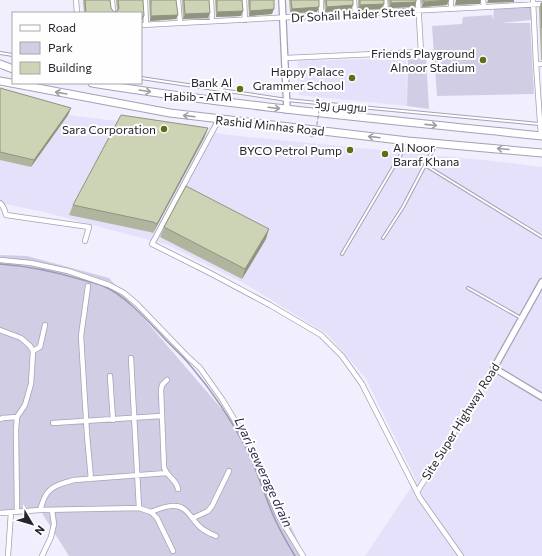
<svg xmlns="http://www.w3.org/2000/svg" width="542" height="556" viewBox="0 0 542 556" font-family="Commissioner,Cairo,sans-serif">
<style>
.built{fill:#e6e1fa}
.green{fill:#d1cde5}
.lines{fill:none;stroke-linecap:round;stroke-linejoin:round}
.stream{stroke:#9f99b5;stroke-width:1.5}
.service-casing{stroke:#a5a1b7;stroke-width:4}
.minor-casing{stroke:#a5a1b7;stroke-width:6}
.tertiary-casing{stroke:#a5a1b7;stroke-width:8}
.primary-casing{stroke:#a5a1b7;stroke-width:9}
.path{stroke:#9896a2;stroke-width:1;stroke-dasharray:4 2;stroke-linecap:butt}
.service{stroke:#fff;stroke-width:2}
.minor{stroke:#fff;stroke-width:4.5}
.tertiary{stroke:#fff;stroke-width:5.5}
.primary{stroke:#fff;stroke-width:7}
.path-bridge{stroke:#9896a2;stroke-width:1;stroke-dasharray:4 2;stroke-linecap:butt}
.wall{fill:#b0b69d}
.shaded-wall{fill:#90947f}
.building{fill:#cdd4b6;stroke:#90947f}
.oneway{stroke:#9d9ca0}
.poi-dot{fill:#616e17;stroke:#fefefe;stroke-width:1.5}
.labels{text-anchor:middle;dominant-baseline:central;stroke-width:4;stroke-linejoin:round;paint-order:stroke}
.street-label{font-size:12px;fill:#26242d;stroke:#fefefe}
.poi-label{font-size:12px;fill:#26242d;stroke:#fefefe;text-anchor:end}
.water-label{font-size:13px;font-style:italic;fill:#32264f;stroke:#fefefe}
</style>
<rect width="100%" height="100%" fill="#f1eefd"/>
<path class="built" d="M406 58 407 106 299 95 298 61Z
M0 101 68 115 248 137 503 162 542 167V556H365L416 480 365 377 327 334 247 285 168 245 44 212 0 203Z"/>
<path class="green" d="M531 7V20L501 23H530L534 94 437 96 432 26 462 24 463 17 492 15 493 20 494 9Z
M426 58 429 109 407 106 408 59Z
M0 255 27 256 109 278 251 443 305 556H69L40 510 0 512Z"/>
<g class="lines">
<path class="stream" d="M0 264C28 266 56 272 83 280 90 282 97 283 103 286 125 295 147 320 163 337 172 347 182 355 190 365 212 391 231 419 246 448 256 468 263 490 271 510 277 526 286 541 295 556"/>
<defs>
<path id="service" d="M0 53 13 55
M141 78 287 100 539 124
M425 165 542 237
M383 238 403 207 435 146
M342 254 407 144
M468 288 521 318"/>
<path id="minor" d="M76 0 77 13
M112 0 113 13
M145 0 146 25
M178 0 180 23
M211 0 212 21
M244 0 245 20
M321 0V16
M354 0 355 14
M385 0 386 12
M451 0V9
M483 0 484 7
M533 0 536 64 541 136
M141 25 542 4
M285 58 421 52 418 0
M536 64H542
M219 119 152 244 210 273 270 305 321 335 342 356 362 384 420 498 461 556
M0 203C4 206 5 211 6 215L89 227 85 241
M0 260 31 263 68 271 109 285 124 293 137 304 188 357 200 368 222 399 248 442 278 515 303 556
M88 286 81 336 87 435 91 479
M0 330 21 338 30 346 33 351 31 384 25 405 17 417 16 430 17 512
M33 351 40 347 45 325
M131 358 139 508
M110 376 113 420
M167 380 162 385 161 390 164 467C166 476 177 480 178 489
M0 419 3 418 17 417
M53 423 161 416
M417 492 494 368
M40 510C42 505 43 499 46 495 52 485 64 483 74 480L167 473
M151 512C158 509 167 505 175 506 186 506 191 518 198 525 203 531 209 533 216 536
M0 513 40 510 139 508 151 512 157 518 173 551
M193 518 208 511 212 506 229 471
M8 556 11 512
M42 556 51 537 54 524 52 510"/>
<path id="tertiary" d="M282 0 287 110
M542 282 494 368 542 397"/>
<path id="primary" d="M0 64 13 69
M0 81 170 113 408 141 542 153
M92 83C241 107 392 120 542 136"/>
</defs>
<use href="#service" class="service-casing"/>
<use href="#minor" class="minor-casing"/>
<use href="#tertiary" class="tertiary-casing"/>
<use href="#primary" class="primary-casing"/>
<path class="path" d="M310 136 315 137"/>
<use href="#service" class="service"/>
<use href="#minor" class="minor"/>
<use href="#tertiary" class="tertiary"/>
<use href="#primary" class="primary"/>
<path class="path-bridge" d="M315 137 319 111"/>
</g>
<path class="wall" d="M83 0H110L111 8 113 11 115 12 117 11 116 0H143L142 21H141V13H84Z
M149 0H176L178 15 176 19 150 21Z
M182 0H209L208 18 183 19Z
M215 0H242L243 11 241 16 216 17Z
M248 0H274L272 14 249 16Z
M289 0H319L317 12 290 13Z
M324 0H353V5L351 10 325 12Z
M358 0H384L382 9 358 10Z
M388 0H416L415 7 389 8Z
M421 0H449L447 5 422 7Z
M541 3H542V60H541L539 8Z
M0 88 71 108 68 115 31 167 0 160Z
M208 128 204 138 153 233 150 232 69 215 73 205Z
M164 227 266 239 242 279 160 237Z"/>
<path class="shaded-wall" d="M449 0 447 5 422 7 424 2Z
M456 0H481L480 4 455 5Z
M488 0H514V2L487 3Z
M416 2 415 7 389 8 391 3Z
M384 4 382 9 358 10 360 5Z
M353 5 351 10 325 12 327 7Z
M319 7 317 12 290 13 292 9Z
M274 9 272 14 249 16 250 11Z
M243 11 241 16 216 17 217 12Z
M210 13 208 18 183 19 185 14Z
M178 15 176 19 150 21 151 16Z
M144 16 142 21H141V17Z
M71 108 68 115 31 167 34 160Z
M208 128 204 138 153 233 157 224Z
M269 229 266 239 242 279 245 269Z"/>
<path class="building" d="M85 0H110L111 8 113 11 115 12 118 10 119 8 118 0H143L144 16 141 17V13H86Z
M151 0H176L178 15 151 16Z
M184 0H209L210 13 185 14Z
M217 0H242L243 11 217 12Z
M250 0H274V9L250 11Z
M291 0H319V7L292 9Z
M326 0H353V5L327 7Z
M360 0H384V4L360 5Z
M391 0H416V2L391 3Z
M424 0H449L424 2Z
M541 3H542V28Z
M0 88 71 108 34 160 0 152Z
M121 115 208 128 157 224 153 222 73 205Z
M186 186 269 229 245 269 164 227Z"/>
<defs><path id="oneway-shaft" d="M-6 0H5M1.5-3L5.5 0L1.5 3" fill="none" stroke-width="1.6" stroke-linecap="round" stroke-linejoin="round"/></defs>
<g class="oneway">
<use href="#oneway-shaft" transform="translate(145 91) rotate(9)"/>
<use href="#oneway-shaft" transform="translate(61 93) rotate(-170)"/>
<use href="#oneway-shaft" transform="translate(274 108) rotate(7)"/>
<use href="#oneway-shaft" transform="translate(189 116) rotate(-173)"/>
<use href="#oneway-shaft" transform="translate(431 125) rotate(6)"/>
<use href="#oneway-shaft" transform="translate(374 137) rotate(-173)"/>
<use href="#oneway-shaft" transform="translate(503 149) rotate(-175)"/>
</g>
<g class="poi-dot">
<circle cx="483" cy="60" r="4"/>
<circle cx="352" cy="78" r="4"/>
<circle cx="240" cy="89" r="4"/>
<circle cx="164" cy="129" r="4"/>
<circle cx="350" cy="150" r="4"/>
<circle cx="385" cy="154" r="4"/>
</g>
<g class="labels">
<g class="street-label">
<text transform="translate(353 14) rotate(-3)">Dr Sohail Haider Street</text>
<text transform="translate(341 105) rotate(5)">سروس روڈ</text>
<text transform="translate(270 125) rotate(6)">Rashid Minhas Road</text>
<text transform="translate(460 421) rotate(-58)">Site Super Highway Road</text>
</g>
<g class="poi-label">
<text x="475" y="53">Friends Playground<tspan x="475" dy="14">Alnoor Stadium</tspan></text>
<text x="344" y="71">Happy Palace<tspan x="344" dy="14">Grammer School</tspan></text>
<text x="232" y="82">Bank Al<tspan x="232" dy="14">Habib - ATM</tspan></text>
<text x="156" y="129">Sara Corporation</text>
<text x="393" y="147" text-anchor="start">Al Noor<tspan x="393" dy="14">Baraf Khana</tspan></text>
<text x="342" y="150">BYCO Petrol Pump</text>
</g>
<g class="water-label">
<text transform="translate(264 472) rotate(65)">Lyari sewerage drain</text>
</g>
</g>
<rect x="12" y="12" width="130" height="72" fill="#fefefe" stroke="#a8a7aa"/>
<rect x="20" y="25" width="20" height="6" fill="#ffffff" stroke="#a8a7aa"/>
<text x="48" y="32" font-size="12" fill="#26242d">Road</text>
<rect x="20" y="42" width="20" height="12" fill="#d1cde5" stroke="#a8a7aa"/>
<text x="48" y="52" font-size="12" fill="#26242d">Park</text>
<rect x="20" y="62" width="20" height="12" fill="#cdd4b6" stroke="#a8a7aa"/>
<text x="48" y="72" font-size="12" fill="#26242d">Building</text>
<g transform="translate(32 524) rotate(128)" stroke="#fefefe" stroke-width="3" paint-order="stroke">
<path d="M0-3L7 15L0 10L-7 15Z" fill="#26242d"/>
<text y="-6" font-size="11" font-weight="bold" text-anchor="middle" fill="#26242d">N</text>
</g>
</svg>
